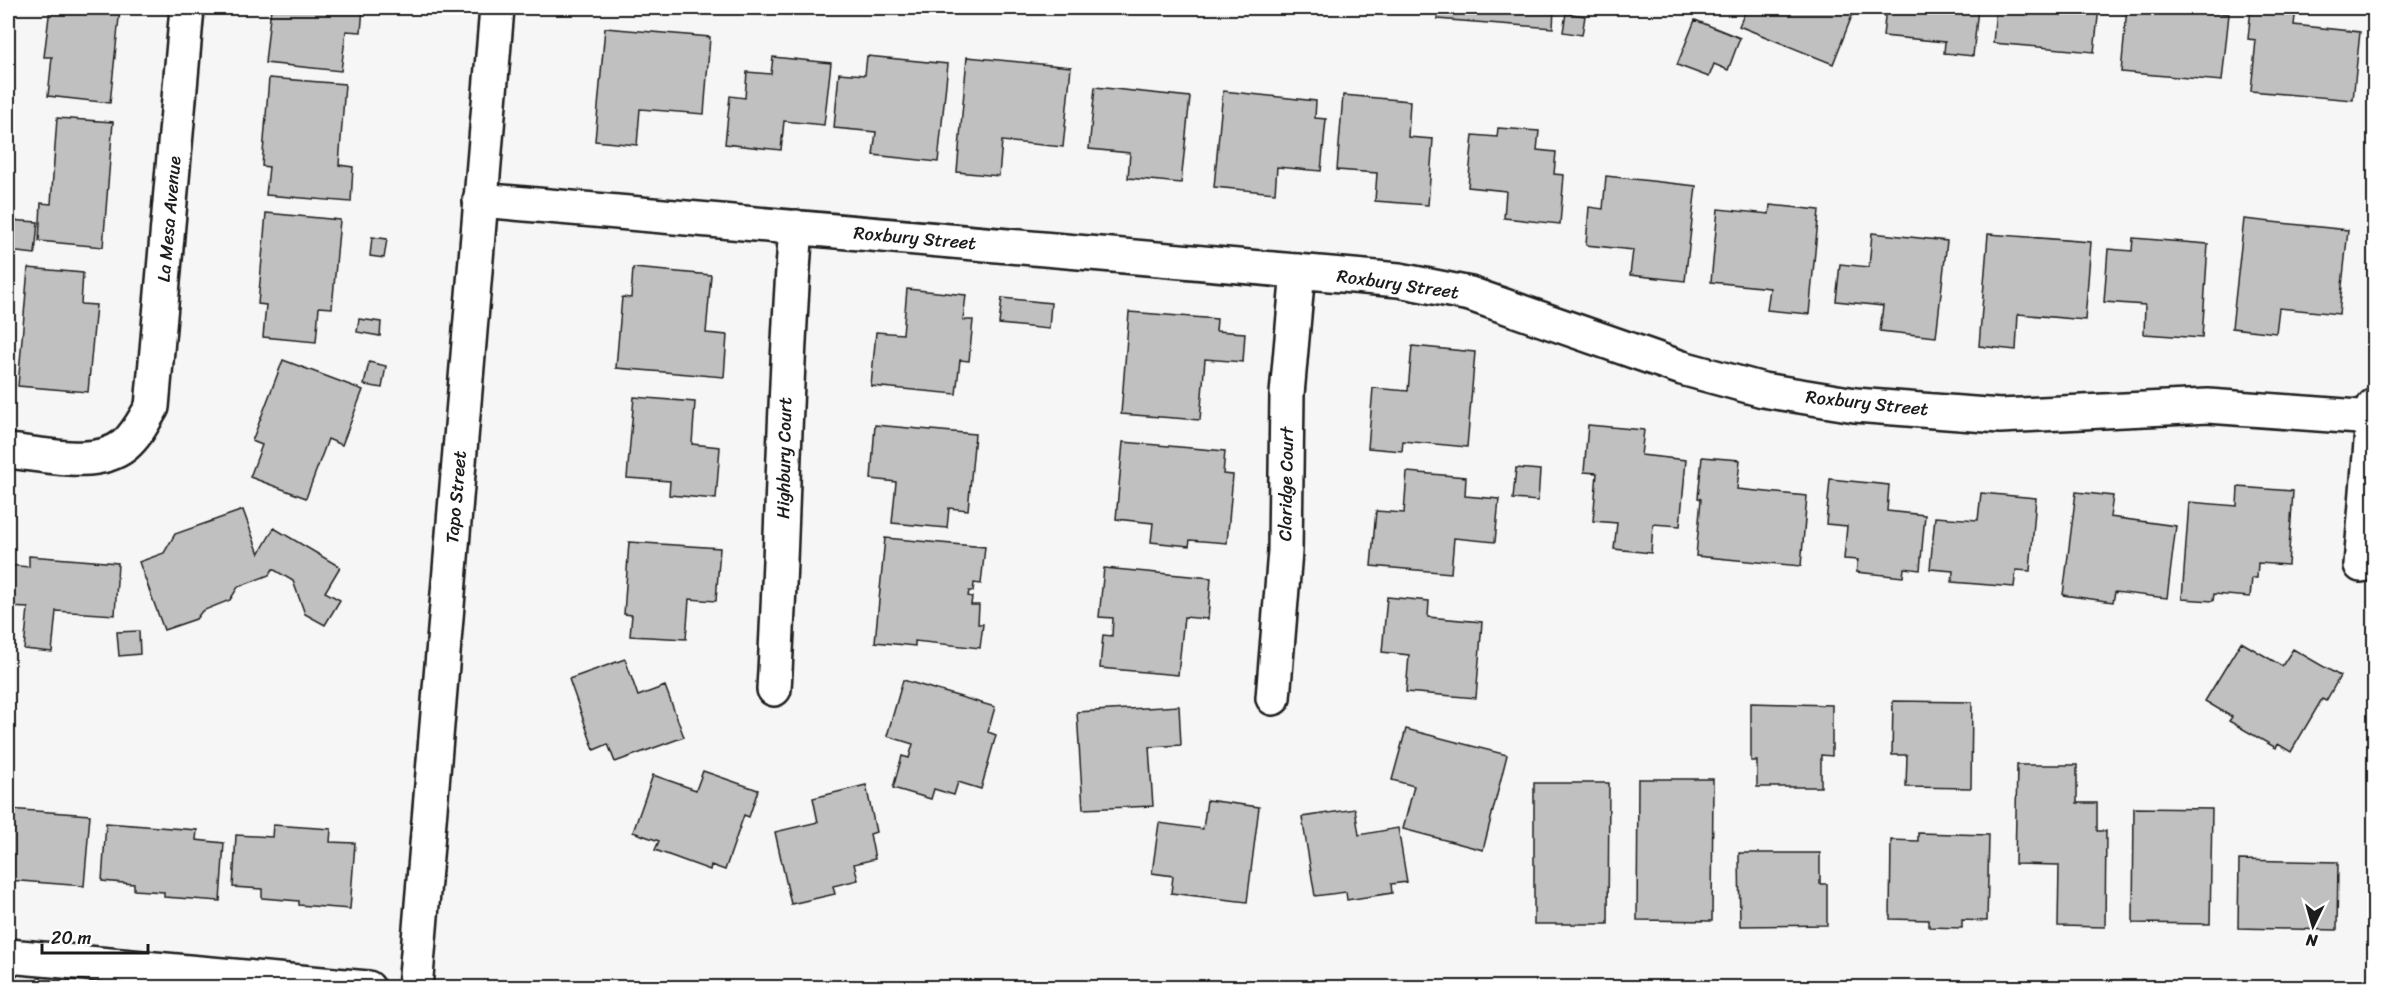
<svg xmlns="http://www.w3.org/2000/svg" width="2382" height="995" viewBox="0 0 2382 995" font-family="Sriracha,sans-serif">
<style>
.building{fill:#c0c0c0;stroke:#1c1c1c;stroke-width:1.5}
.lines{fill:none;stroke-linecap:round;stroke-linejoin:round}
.minor-casing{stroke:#1c1c1c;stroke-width:38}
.tertiary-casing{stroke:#1c1c1c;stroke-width:38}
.minor{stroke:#fff;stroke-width:33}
.tertiary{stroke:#fff;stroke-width:33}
.labels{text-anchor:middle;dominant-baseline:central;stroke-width:5;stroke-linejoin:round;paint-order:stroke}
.street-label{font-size:18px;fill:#1c1c1c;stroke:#fff}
</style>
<rect width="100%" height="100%" fill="#f6f6f6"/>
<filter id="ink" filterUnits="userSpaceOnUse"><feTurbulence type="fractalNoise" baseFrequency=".0167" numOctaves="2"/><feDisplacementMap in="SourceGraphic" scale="12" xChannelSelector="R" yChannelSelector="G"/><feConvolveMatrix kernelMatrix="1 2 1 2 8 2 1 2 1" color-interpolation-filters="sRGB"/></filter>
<g filter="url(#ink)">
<path class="building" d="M50 8H120L110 103 48 96 52 57H44Z
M271 8H363L361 32 346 31 341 71 265 63Z
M1438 8H1554L1553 28 1437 19Z
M1747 8H1855L1833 64 1739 26Z
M1886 8H1978L1973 56 1944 53 1945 42 1883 36Z
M1996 8H2099L2094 52 1993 43Z
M2127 8H2180L2229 14 2222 81 2121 72Z
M2251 8H2296L2294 25 2360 32 2353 100 2251 91 2256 40 2248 39Z
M1566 13 1585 16 1582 35 1563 32Z
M1695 20 1740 38 1728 70 1714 64 1709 77 1677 65Z
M605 28 710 37 704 114 640 109 637 145 595 141Z
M867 56 948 64 938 162 873 155 876 132 834 128 839 73 865 75Z
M773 57 831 63 824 125 784 121 781 150 725 144 730 96 745 98 747 72 771 74Z
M967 57 1071 67 1063 147 1002 141 999 176 957 172Z
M269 78 345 84 339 165 353 167 351 202 266 195 269 167 262 166Z
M1095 87 1190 97 1181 183 1128 178 1130 153 1089 149Z
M1223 91 1316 101 1315 118 1326 119 1321 171 1277 167 1275 193 1214 187Z
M1343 95 1410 101 1408 137 1433 139 1428 205 1375 201 1377 173 1337 170Z
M57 118 113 122 103 247 39 241 41 203 51 204Z
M1498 128 1539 131 1537 150 1556 152 1554 174 1564 175 1560 224 1504 218 1506 191 1468 187 1473 135 1497 137Z
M1606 176 1696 186 1685 281 1630 275 1633 250 1586 245 1589 207 1603 209Z
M1770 205 1819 210 1809 314 1767 310 1770 288 1711 282 1718 209 1769 214Z
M266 213 340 220 332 308 319 307 316 342 263 337 266 305 258 304Z
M2244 219 2348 230 2339 314 2279 308 2276 333 2232 328Z
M8 220 38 222 35 254 8 251Z
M1872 233 1947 241 1936 337 1880 331 1883 306 1836 301 1840 264 1869 267Z
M1988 234 2091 242 2085 320 2018 314 2016 350 1979 346Z
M372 237 387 239 384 258 370 256Z
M2133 238 2208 244 2202 338 2144 334 2145 305 2104 302 2108 249 2132 251Z
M28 268 83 273 81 304 96 305 88 392 18 386Z
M633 268 711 275 706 333 727 335 724 377 616 368 622 297 631 298Z
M907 289 966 295 963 320H973L969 361 960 360 956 394 871 386 876 332 903 334Z
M1002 298 1051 303 1049 329 999 324Z
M1129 312 1217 319 1216 331 1245 333 1243 362 1205 359 1200 420 1121 414Z
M359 319 381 322 380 336 357 332Z
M1412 346 1475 352 1467 447 1403 441 1402 451 1368 448 1373 388 1408 391Z
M283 360 363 390 342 445 328 439 306 498 250 477 262 445 252 441Z
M369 362 386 366 382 388 364 385Z
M634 397 695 402 692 444 720 447 716 499 669 495 670 481 627 478Z
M875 425 975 434 968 510 949 508 947 528 892 523 896 482 871 479Z
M1588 425 1644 430 1641 455 1686 460 1680 526 1653 524 1651 553 1614 549 1617 523 1593 521 1597 473 1584 472Z
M1123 442 1225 451 1223 474 1233 475 1227 543 1190 540 1189 546 1151 542 1153 523 1116 519Z
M1702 457 1740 460 1737 489 1807 496 1801 566 1696 556 1701 499 1698 498Z
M1516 468 1540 470 1538 501 1513 499Z
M1407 472 1466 477 1465 496 1499 499 1495 542 1454 538 1451 573 1371 566 1376 511 1404 513Z
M1830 479 1889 485 1887 511 1925 515 1920 570 1904 568 1903 577 1856 572 1858 560 1844 559 1847 526 1826 524Z
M2238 487 2293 491 2288 565 2258 563 2257 578H2252L2250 597 2214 594 2213 601 2182 599 2189 502 2237 506Z
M2076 492 2113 496 2110 517 2176 526 2167 598 2115 592 2113 602 2063 595Z
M1981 493 2036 498 2030 571 2016 570 2014 587 1952 582 1953 571 1930 569 1935 517 1978 520Z
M243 510 259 554 274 528 340 567 325 592 340 600 325 625 305 614 293 581 273 569 269 575 238 587 230 600 202 611 196 619 164 630 139 562 164 553 175 534Z
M885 538 985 547 981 584 974 583 973 591H969L968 596 972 597 971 605H979L978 624H983L980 648 915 641V646L875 642Z
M629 542 720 548 716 601 689 599 686 639 630 636 632 615 624 614Z
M29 556 118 563 115 615 56 611 52 652 24 649 28 608 8 607V565L29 567Z
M1104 568 1211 578 1208 619 1184 617 1178 675 1100 668 1103 635 1112 636 1113 618 1099 617Z
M1387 597 1429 601 1428 617 1482 622 1476 698 1406 692 1409 655 1382 652Z
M139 631 140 654 119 656 117 632Z
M2241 642 2282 666 2293 649 2340 676 2326 701 2322 699 2291 752 2278 744 2276 748 2229 721 2232 717 2205 701Z
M625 659 638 696 665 686 684 737 615 762 608 744 594 750 569 679Z
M903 680 995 707 988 732 996 735 981 789 958 782 954 795 934 789 931 799 893 788 902 756 909 758 913 744 887 736Z
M1893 701 1972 702 1971 788 1906 787 1907 755H1892Z
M1751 703 1832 705V756L1821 755V787H1757V761H1751Z
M1179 706 1181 745 1149 747 1153 806 1083 809 1077 712Z
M1406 729 1507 755 1483 850 1403 829 1414 786 1392 780Z
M2017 765H2077V803H2097V831H2106L2105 927 2058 926 2059 865 2015 864Z
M703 771 758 790 749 817 744 815 725 870 711 865 710 870 655 850 659 841 633 832 653 775 696 790Z
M1638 779H1713L1712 921 1637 920Z
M1534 783H1609L1608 924H1534Z
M866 785 876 832 870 834 875 859 854 864 858 880 833 886 835 894 791 904 775 832 818 822 813 798Z
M1207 800 1259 807 1247 902 1171 893 1173 876 1152 873 1159 823 1203 829Z
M2134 808 2212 809 2210 924 2133 923Z
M8 809 90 815 84 886 8 880Z
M1355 809 1359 835 1398 828 1407 882 1391 884 1392 893 1347 900 1346 892 1315 896 1302 817Z
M106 823 197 830 196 840 224 843 220 901 164 897V892L134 890V884L102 881Z
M273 825 331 829 330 842 355 843 350 909 299 905V901L262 898V889L233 887 236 835 272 837Z
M1918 833 1989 835 1987 921 1962 920V928L1929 927V920L1890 919 1891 840 1918 841Z
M1739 853H1820V884H1827V925L1740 926Z
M2239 860 2338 862 2337 930 2238 928Z
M2369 867H2374V934H2368Z"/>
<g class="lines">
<defs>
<path id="minor" d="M480 200 1399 280 1470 294 1682 368 1763 390 1855 405 2000 416 2208 406 2373 418
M8 451C42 454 96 469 125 445 137 435 144 420 152 407L187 8
M2361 565 2374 406
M774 689C783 535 784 381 796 227
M1273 698 1285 551 1287 394 1298 271
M8 956 368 988"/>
<path id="tertiary" d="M415 988 497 8"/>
</defs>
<use href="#minor" class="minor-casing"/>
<use href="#tertiary" class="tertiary-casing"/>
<use href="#minor" class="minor"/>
<use href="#tertiary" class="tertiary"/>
</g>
</g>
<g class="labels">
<g class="street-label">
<text transform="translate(169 219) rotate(-85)">La Mesa Avenue</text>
<text transform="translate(915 238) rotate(5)">Roxbury Street</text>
<text transform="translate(1398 284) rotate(8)">Roxbury Street</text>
<text transform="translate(1867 403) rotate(6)">Roxbury Street</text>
<text transform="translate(784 458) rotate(-89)">Highbury Court</text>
<text transform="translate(1286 484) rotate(-89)">Claridge Court</text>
<text transform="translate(456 497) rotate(-85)">Tapo Street</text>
</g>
</g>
<rect width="2382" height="995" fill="none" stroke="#fff" stroke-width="30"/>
<rect x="15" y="15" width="2352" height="965" fill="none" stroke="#1c1c1c" stroke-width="2" filter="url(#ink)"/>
<g transform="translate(2313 926) rotate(185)" stroke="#ffffff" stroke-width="4.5" paint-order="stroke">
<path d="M0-4.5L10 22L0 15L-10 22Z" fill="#1c1c1c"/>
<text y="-9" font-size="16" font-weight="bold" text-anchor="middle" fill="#1c1c1c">N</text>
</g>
<path d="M42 944v9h106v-9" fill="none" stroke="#1c1c1c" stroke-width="3"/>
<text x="51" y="944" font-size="18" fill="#1c1c1c" stroke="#ffffff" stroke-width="4.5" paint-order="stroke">20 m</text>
</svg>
